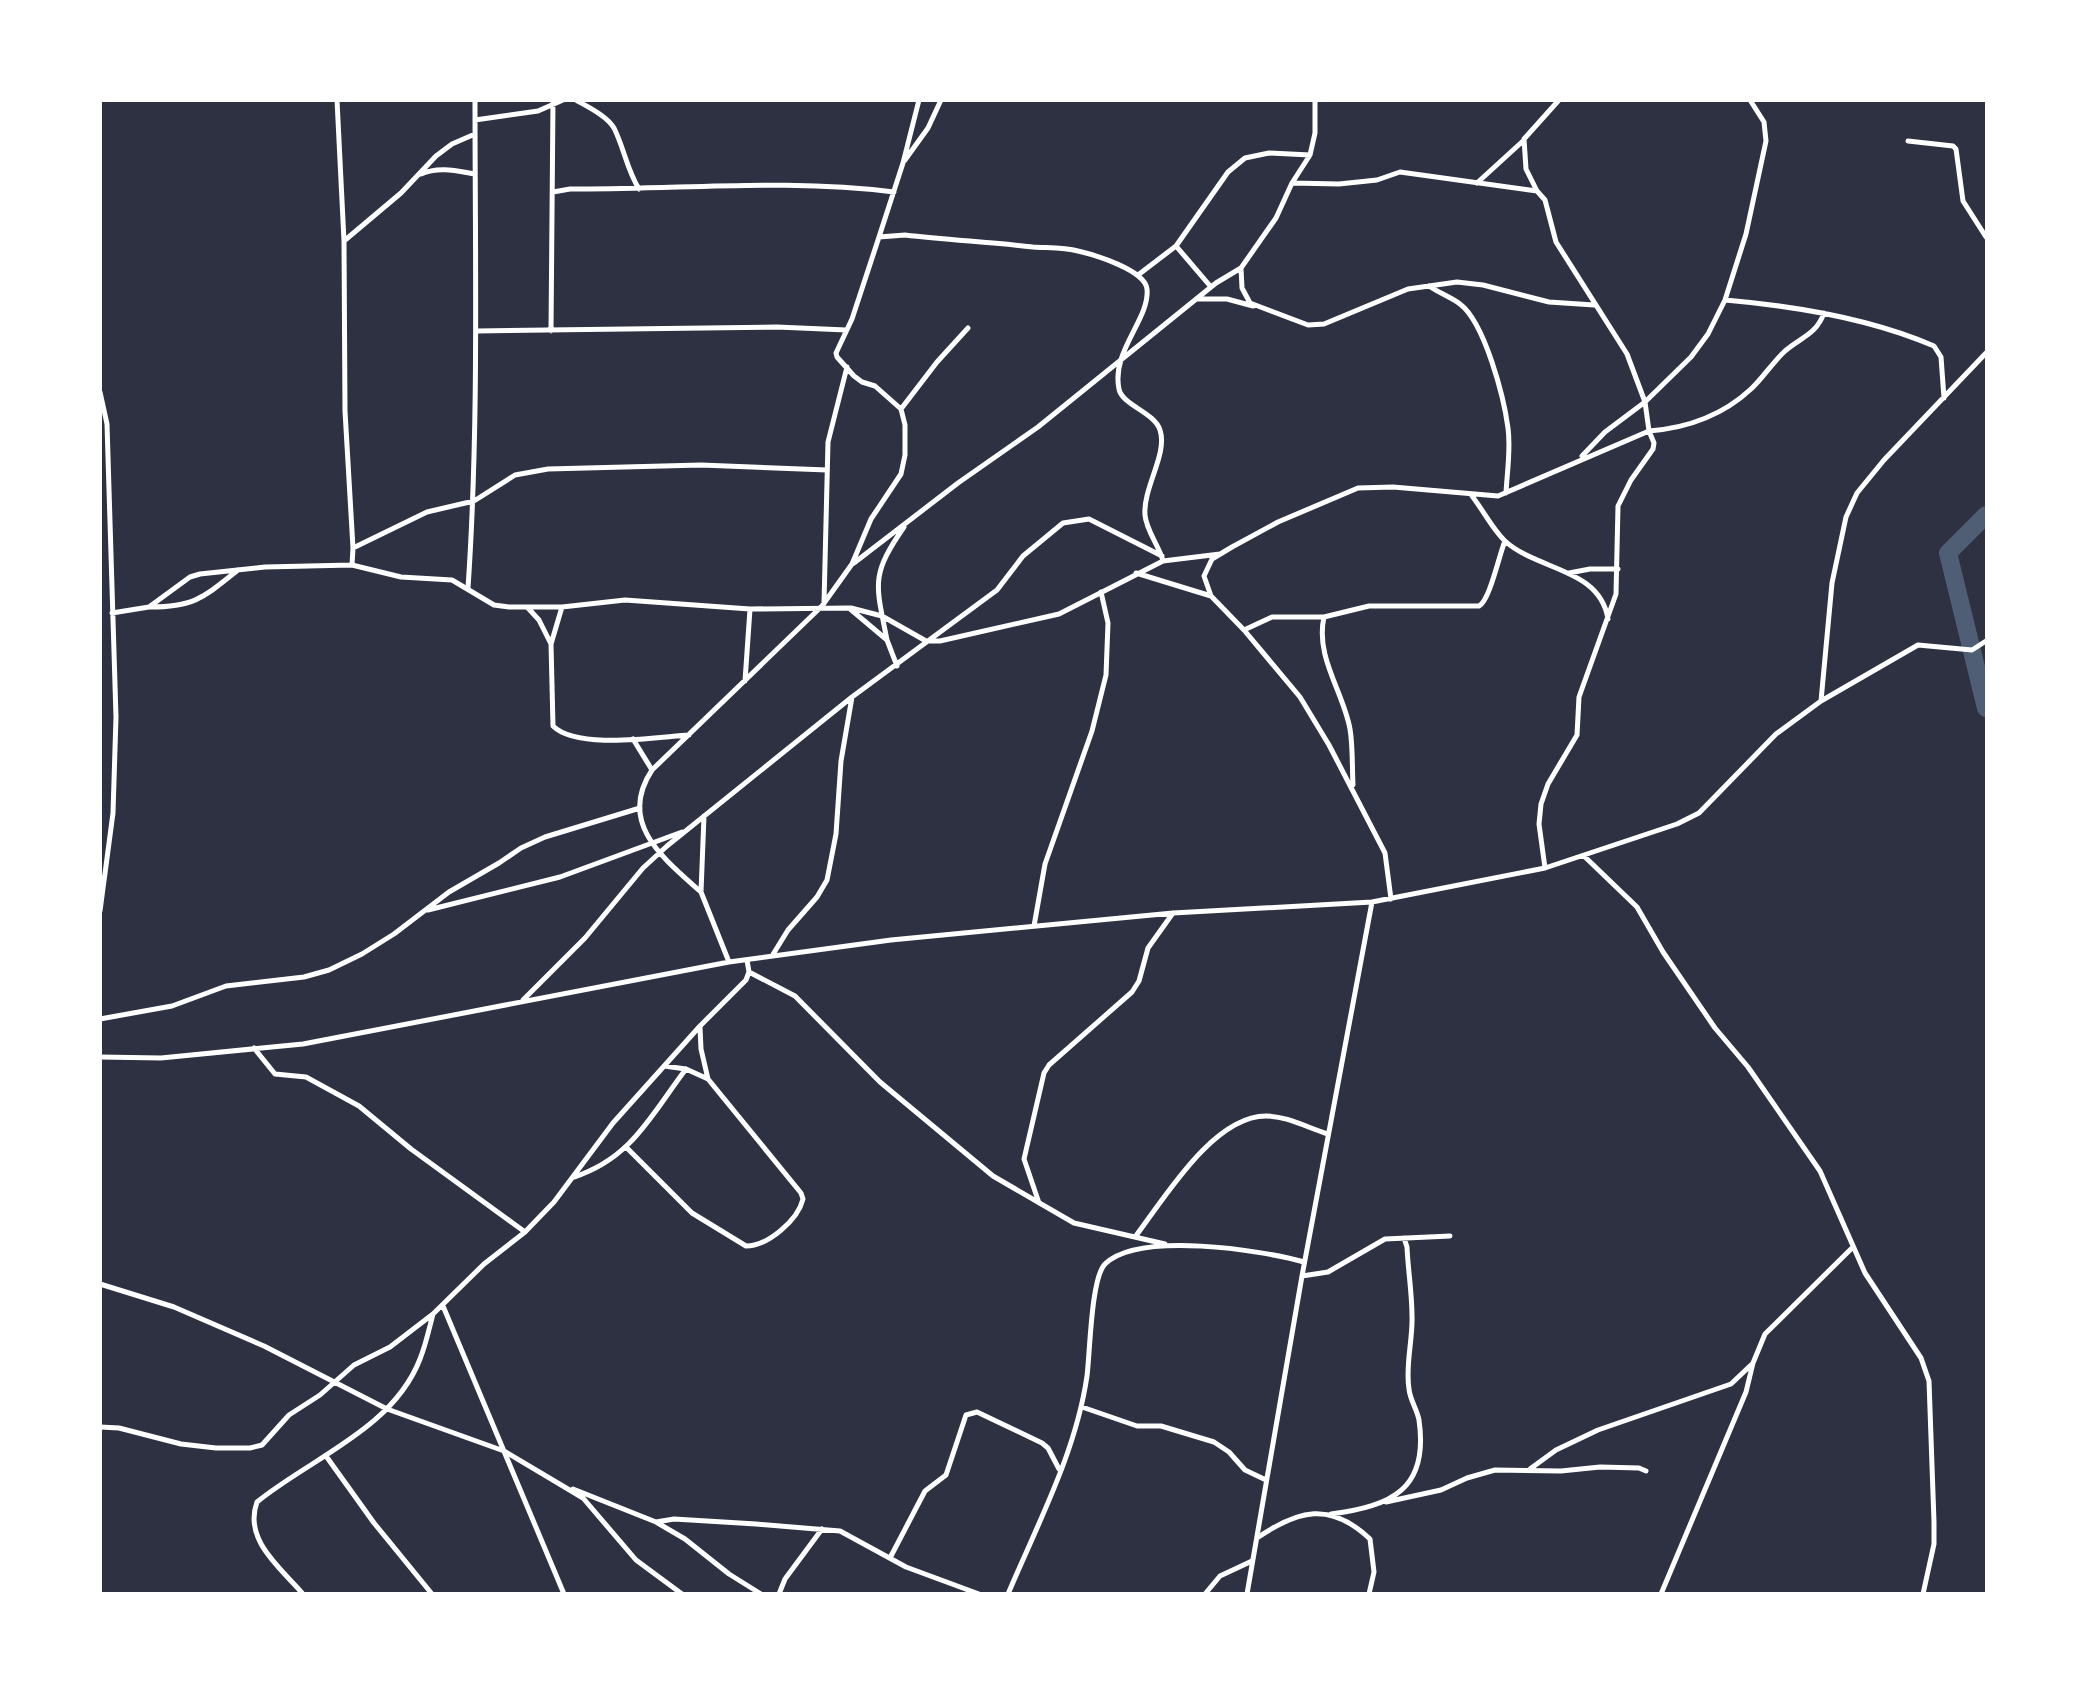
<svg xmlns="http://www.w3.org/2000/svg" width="2087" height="1694" viewBox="0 0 2087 1694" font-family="Lato,sans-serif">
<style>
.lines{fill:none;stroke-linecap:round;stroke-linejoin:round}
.river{stroke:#4f5d75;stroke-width:18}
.minor{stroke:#fff;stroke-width:5}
</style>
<rect width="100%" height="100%" fill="#2d3142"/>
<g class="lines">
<path class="river" d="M1986 515 1948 553 1986 708"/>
<path class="minor" d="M576 100C588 107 607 116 614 128 624 148 627 170 639 189
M475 120 538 111 563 100
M1908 141 1953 146 1956 149 1963 201 1986 237
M905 160 928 128 941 100
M421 174C439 166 457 171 475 174
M1292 183 1339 184 1377 180 1400 172 1537 191
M1477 183 1523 141
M553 192 570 189C677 190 787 178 894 192
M879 237 905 235C947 240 990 242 1033 247 1047 248 1064 247 1078 251 1095 255 1145 270 1147 289 1150 319 1111 351 1119 389 1122 405 1154 412 1160 430 1168 454 1143 487 1145 515 1146 530 1159 546 1163 561
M344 241 401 193 436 156 452 144 475 134
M1176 246 1211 287
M1241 268 1242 288 1250 303 1308 325 1324 324 1408 289 1457 282 1483 285 1549 302 1594 305
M1138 275 1176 246 1228 172 1245 158 1269 153 1310 155
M1429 286C1439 293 1451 297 1460 304 1485 323 1504 398 1508 428 1511 449 1507 472 1506 493
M1197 299H1227L1253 306
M1725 300C1795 306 1869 318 1934 346L1941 357 1944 398
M477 331 777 327 846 330
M551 331 553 100
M100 392 107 424 116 717 113 813 100 911
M901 409 937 362 968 328
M1582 456 1605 432 1645 402 1691 357 1708 334 1725 300 1746 234 1766 141 1764 122 1750 100
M1472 496C1483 510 1493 530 1505 541 1538 571 1600 568 1608 619
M353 548 427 512 474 501 515 475 548 469 701 465 827 470
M854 563 958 483 1038 427 1216 283 1241 268 1276 218 1292 183 1310 155 1315 133V100
M352 565 401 577 452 580 494 605 509 607H562L625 600 750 609 849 608 887 640 897 666
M1136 573 1211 596
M1569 573 1590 569H1618
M468 588C479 426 475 263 475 100
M824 603 828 442 847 367
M150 607C195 607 204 597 238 570
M562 607 551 644 553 726C577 750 657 737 689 735
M528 608 539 620 551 644
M851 608 882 616 926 641H940L1059 614 1163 561 1220 554
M112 613 149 607 190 577 200 574 265 567 352 565 353 548 345 411 344 241 337 100
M1324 617C1315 657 1343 691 1350 729 1353 747 1352 767 1353 785
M1244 630 1272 617H1324L1369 606H1479C1490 600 1499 555 1505 541
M887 640C876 584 870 576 904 527
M745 681 750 609
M1821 701 1832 583 1846 517 1857 493 1884 460 1986 353
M633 739 652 770
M704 816 701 892 729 962
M1584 856 1637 907 1663 952 1715 1028 1748 1067 1820 1171 1865 1273 1921 1358 1929 1381 1934 1522V1544L1923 1594
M1545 868 1539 824 1541 804 1548 784 1577 735 1579 697 1616 594 1618 506 1631 480 1653 449 1654 443 1649 431C1687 428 1722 416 1751 389 1763 378 1772 363 1785 351 1801 337 1816 335 1824 313
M701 892C663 858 617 823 652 770L822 606 852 564 871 519 901 474 905 455V425L901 409 875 386 862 382 854 376 837 357 836 353 852 319 879 237 903 163 919 100
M1391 899 1385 853 1329 745 1300 697 1244 630 1211 596 1204 576 1212 559 1232 547 1278 522 1358 488 1393 487 1498 496 1649 431 1645 402 1627 354 1556 242 1545 200 1537 191 1526 169 1524 139 1559 100
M428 910 560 877 682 832
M1034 926 1045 864 1092 731 1106 675 1108 623 1101 592
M772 956 788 930 817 897 827 880 836 834 841 761 852 697
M749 972 795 996 880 1082 993 1176 1074 1223 1165 1244
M523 1000 585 938 643 868 667 846 852 697 997 590 1023 556 1063 523 1089 519 1162 556
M100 1019 172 1006 226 986 304 977 329 970 362 954 394 934 449 892 499 863 521 848 545 837 640 808
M254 1048 275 1074 306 1077 359 1106 411 1149 525 1232
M100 1057 161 1058 303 1044 729 962 891 940 1173 913 1372 902 1545 868 1677 824 1699 813 1776 734 1821 701 1918 645 1972 650 1986 641
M664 1066 686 1069 708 1079
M627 1148 692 1213 746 1246C768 1246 798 1220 803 1199L801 1193 708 1079 701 1049 700 1027
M574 1177C632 1158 651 1115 686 1069
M1039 1203 1024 1159 1044 1073 1049 1065 1132 992 1139 981 1148 948 1173 913
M1135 1237C1164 1199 1213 1116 1266 1116 1287 1116 1308 1128 1328 1134
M1302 1276 1328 1272 1385 1239 1450 1236
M100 1284 174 1307 264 1346 387 1409 504 1451 583 1498 636 1560 682 1594
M443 1306 564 1594
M1082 1407 1137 1426H1161L1214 1442 1229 1452 1245 1470 1266 1480
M100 1427 119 1428 181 1444 216 1448H250L262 1445 289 1415 320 1395 354 1365 390 1347 433 1314 484 1264 525 1232 554 1202 613 1123 700 1026 746 980 749 972 747 960
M326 1456 374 1523 432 1594
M1530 1469 1556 1450 1598 1430 1731 1384 1751 1365
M573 1489 656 1522 674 1519 756 1524 840 1531 906 1567 979 1594
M1386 1502 1441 1490 1467 1478 1495 1470 1561 1471 1600 1467 1639 1468 1646 1471
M1331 1514C1392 1506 1429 1489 1419 1420 1417 1409 1410 1400 1409 1389 1405 1365 1413 1340 1412 1316 1412 1293 1408 1270 1407 1247L1404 1238
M656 1522 685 1539 729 1574 761 1594
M1257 1538C1298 1510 1330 1501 1370 1539L1374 1572 1369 1594
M890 1558 925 1491 946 1475 966 1415 977 1412 1042 1443 1048 1448 1059 1469
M303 1594C281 1568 243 1540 257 1502 311 1458 393 1429 420 1359 426 1344 429 1329 433 1314
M779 1594 785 1579 822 1529
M1008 1594C1038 1523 1076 1452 1087 1376 1090 1353 1091 1278 1105 1264 1139 1231 1261 1250 1304 1262
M1205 1594 1220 1576 1252 1561
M1247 1594 1302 1276 1372 902
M1661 1594 1746 1392 1753 1363 1765 1334 1853 1247"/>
</g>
<rect width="2087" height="1694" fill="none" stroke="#ffffff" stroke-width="204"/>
</svg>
